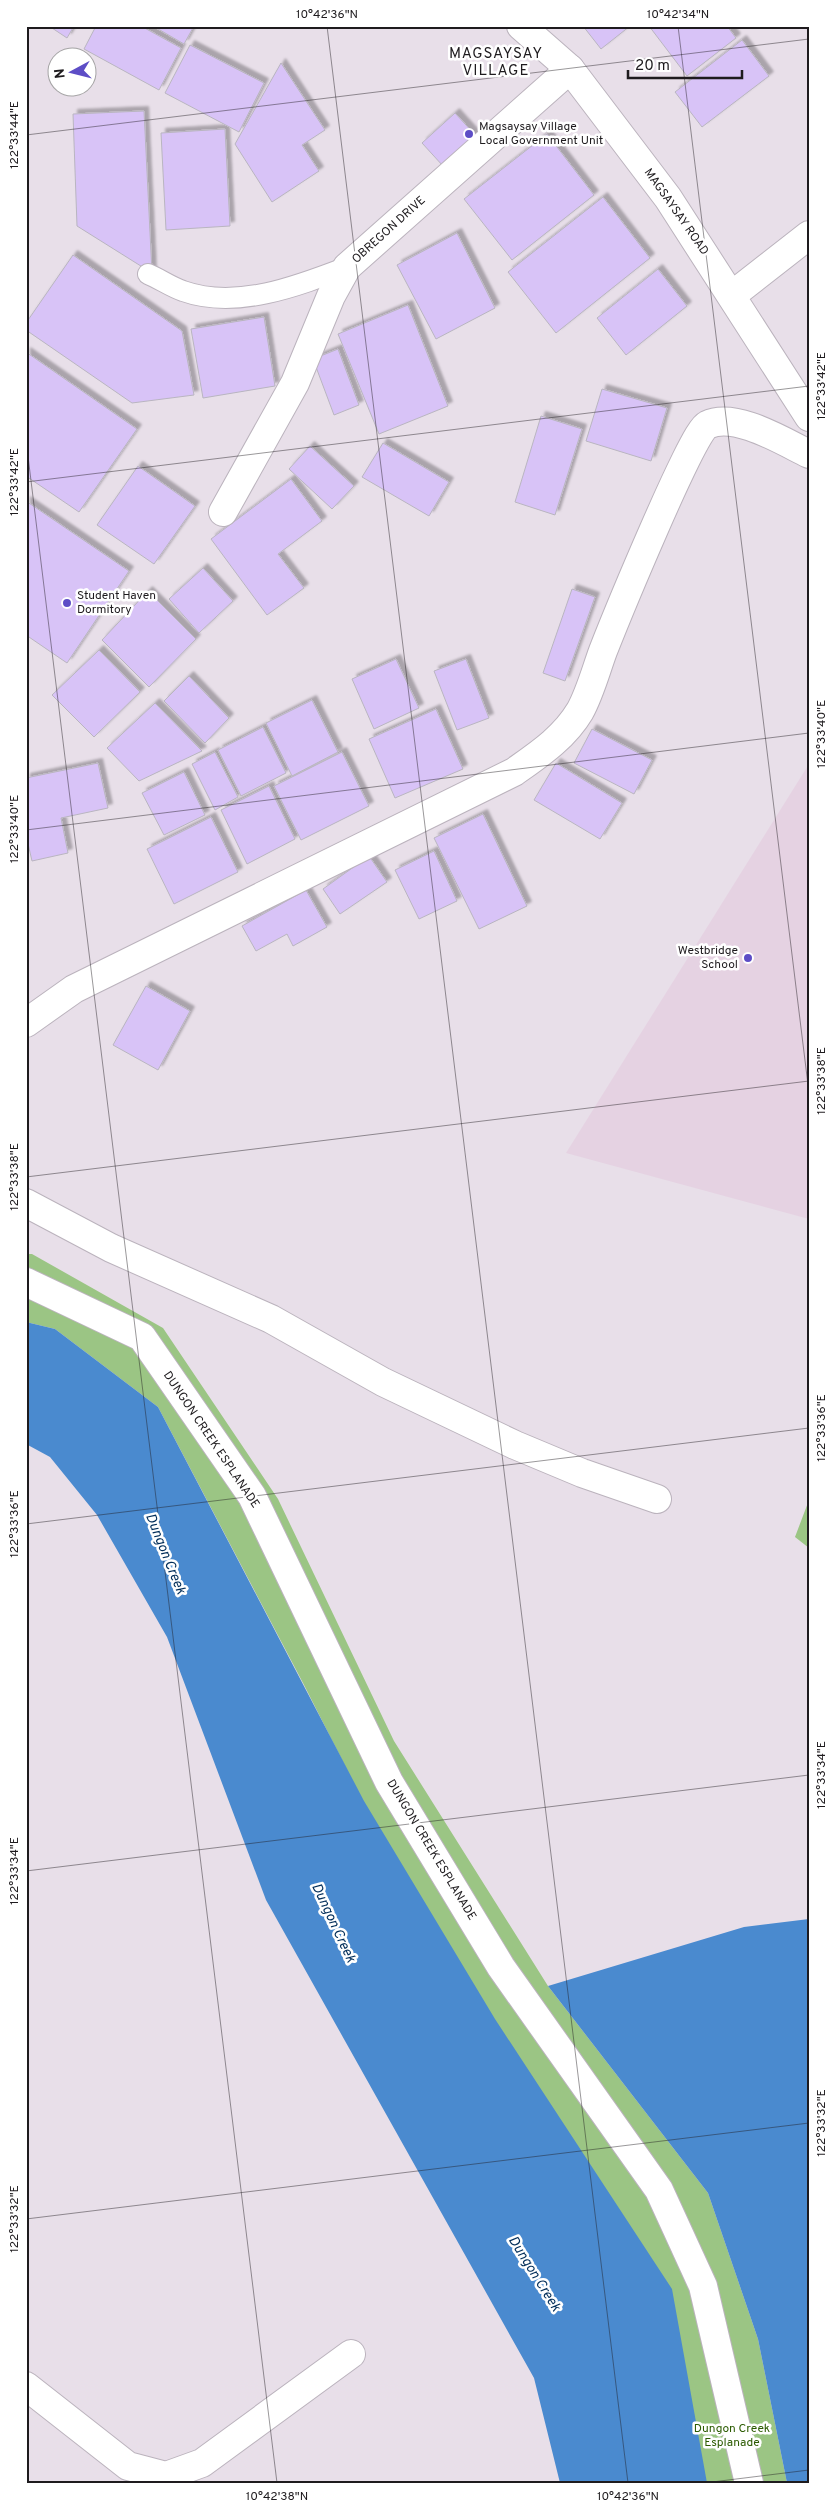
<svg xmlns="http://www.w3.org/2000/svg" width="835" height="2509" viewBox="0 0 835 2509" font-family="Overpass,sans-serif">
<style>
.education{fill:#e5d2e2}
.green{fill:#9bc584}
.water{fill:#4a8acf}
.building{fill:#d8c3f7;stroke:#b9b5c0;filter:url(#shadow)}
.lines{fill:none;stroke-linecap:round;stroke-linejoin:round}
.service-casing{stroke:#bbb3bd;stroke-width:22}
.pedestrian-casing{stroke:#bbb3bd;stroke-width:30}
.minor-casing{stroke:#bbb3bd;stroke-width:30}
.tertiary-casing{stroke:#bbb3bd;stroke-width:30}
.service{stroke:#fff;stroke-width:20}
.pedestrian{stroke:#fff;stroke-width:28}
.minor{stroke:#fff;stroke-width:28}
.tertiary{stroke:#fff;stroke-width:28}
.ticks{fill:none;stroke:#1e1b1e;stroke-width:1;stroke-opacity:0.45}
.poi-dot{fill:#5d4dc6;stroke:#fff;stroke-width:2}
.labels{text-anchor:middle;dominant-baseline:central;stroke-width:5;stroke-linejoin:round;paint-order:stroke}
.poi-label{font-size:12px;fill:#1e1b1e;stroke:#fff;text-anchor:start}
.street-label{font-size:12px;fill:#1e1b1e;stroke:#fff}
.park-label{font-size:12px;fill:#2b5b00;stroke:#fff}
.water-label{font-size:14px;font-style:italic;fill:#002d59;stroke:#fff}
.quarter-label{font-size:15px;letter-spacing:1px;fill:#1e1b1e;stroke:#fff}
.neatline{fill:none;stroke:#1e1b1e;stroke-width:2}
.ticks-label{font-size:12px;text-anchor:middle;fill:#1e1b1e}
</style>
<defs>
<filter id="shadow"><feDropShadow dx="4.5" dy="-4.5" stdDeviation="1" flood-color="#0004"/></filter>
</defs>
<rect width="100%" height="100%" fill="#e8dfe9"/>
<path class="education" d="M809 764V1219L566 1153Z"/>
<path class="green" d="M26 1254H32L163 1328 278 1499 394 1741 548 1986 708 2193 758 2339 787 2483H661L441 1955 303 1683 158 1407 55 1329 26 1322Z
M809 1500V1548L795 1537Z"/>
<path class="water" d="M26 1322 55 1329 158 1407 364 1801 495 2019 672 2289 707 2483H560L534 2378 266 1900 167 1637 97 1515 50 1457 26 1444Z
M809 1919V2483H787L758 2339 708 2193 548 1986 744 1927Z"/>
<path class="building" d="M49 26H74L67 38Z
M96 26H141L181 48 159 90 84 49Z
M153 26H194L184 44Z
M583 26H630L601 49Z
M649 26H727L736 38 687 76Z
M742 40 769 76 702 127 675 92Z
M190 45 264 83 239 132 165 93Z
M281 63 325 130 302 145 319 171 272 202 235 144Z
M144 111 152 273 77 226 73 114Z
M455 113 476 136 443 166 422 143Z
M225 129 230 226 166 230 161 133Z
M547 134 594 195 512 260 464 199Z
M603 197 650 258 556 333 508 272Z
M457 233 495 308 436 339 397 265Z
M73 255 182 331 194 395 132 403 26 330V323Z
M658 269 687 306 626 355 597 318Z
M408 305 448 406 379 434 338 334Z
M264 317 275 386 203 398 191 329Z
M338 349 359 405 334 415 313 359Z
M26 352 137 429 79 512 26 476Z
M602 389 667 408 651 461 586 441Z
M541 416 582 429 555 515 515 502Z
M383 443 449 482 429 516 362 477Z
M310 446 354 486 332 509 289 469Z
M138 466 195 506 154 564 97 525Z
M291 479 322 521 278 554 304 588 267 615 211 539Z
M26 501 129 571 67 663 26 635Z
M203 568 233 601 199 633 169 599Z
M572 589 595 597 565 681 543 673Z
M148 591 196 639 149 687 102 640Z
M99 650 140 692 94 737 52 695Z
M396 659 419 708 374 729 352 679Z
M466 659 489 718 457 730 434 671Z
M189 676 229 718 205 743 164 701Z
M312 700 338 752 292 776 266 723Z
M155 703 202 751 139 781 107 748Z
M436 709 463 769 395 798 369 739Z
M263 727 286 773 241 796 218 750Z
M592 729 652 760 634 794 574 763Z
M215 752 238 797 215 810 192 764Z
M342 752 369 806 301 840 274 786Z
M98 763 108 808 61 818 68 853 32 861 26 835V778Z
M556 763 622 803 600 839 534 800Z
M184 772 205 815 164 835 142 793Z
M269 786 295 839 247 864 221 810Z
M483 814 527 906 479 929 434 838Z
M211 817 238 872 174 904 147 849Z
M434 851 457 901 419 919 395 870Z
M369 856 387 882 340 914 323 889Z
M306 890 327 927 293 946 287 934 256 951 242 926Z
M146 986 190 1011 158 1070 113 1045Z"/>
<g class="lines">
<defs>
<path id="service" d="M148 274C160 279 171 287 183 291 236 310 298 286 347 267"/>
<path id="pedestrian" d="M26 1282 142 1337 252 1496 389 1782 501 1967 659 2190 703 2286 749 2483"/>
<path id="minor" d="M223 512 295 383 331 296 347 267 570 69
M26 1023 74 989 514 772C538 755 564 738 580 711 590 693 596 670 603 651 614 623 692 432 707 425 735 411 784 442 809 454
M26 1203 111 1248 271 1319 383 1382 515 1445 582 1473 657 1499
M26 2386 128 2466 166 2476 202 2463 351 2354"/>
<path id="tertiary" d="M521 26 570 69 668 198 809 417
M731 296 809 235"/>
</defs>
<use href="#service" class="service-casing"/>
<use href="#pedestrian" class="pedestrian-casing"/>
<use href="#minor" class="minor-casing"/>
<use href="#tertiary" class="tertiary-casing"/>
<use href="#service" class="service"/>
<use href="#pedestrian" class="pedestrian"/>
<use href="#minor" class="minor"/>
<use href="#tertiary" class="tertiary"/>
</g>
<path class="ticks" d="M327 26 628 2483M678 26 809 1093M26 135 809 39M26 440 277 2483M26 482 809 386M26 830 809 733M26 1177 809 1081M26 1524 809 1428M26 1871 809 1775M26 2219 809 2123M704 2483 809 2470"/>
<g class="poi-dot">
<circle cx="469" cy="134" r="5"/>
<circle cx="67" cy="603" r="5"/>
<circle cx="748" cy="958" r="5"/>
</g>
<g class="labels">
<g class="poi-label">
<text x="479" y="127">Magsaysay Village<tspan x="479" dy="14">Local Government Unit</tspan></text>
<text x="77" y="596">Student Haven<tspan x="77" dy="14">Dormitory</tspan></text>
<text x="738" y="951" text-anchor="end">Westbridge<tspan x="738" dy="14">School</tspan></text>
</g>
<g class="street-label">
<text transform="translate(676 212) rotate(55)">MAGSAYSAY ROAD</text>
<text transform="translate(389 230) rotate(-42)">OBREGON DRIVE</text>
<text transform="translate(211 1440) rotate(56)">DUNGON CREEK ESPLANADE</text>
<text transform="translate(431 1850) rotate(59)">DUNGON CREEK ESPLANADE</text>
</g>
<g class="park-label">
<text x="732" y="2429">Dungon Creek<tspan x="732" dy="14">Esplanade</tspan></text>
</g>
<g class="water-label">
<text transform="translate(165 1554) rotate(68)">Dungon Creek</text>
<text transform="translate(333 1923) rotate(65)">Dungon Creek</text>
<text transform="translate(534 2274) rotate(58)">Dungon Creek</text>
</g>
<g class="quarter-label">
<text x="496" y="54">MAGSAYSAY<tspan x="496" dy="17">VILLAGE</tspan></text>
</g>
</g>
<rect width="835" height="2509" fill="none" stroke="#ffffff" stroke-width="55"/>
<g transform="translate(72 72) rotate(263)"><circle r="24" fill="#ffffff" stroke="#a5a4a5"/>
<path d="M0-4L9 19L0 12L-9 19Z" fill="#5d4dc6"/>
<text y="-8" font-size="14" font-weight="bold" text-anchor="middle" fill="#1e1b1e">N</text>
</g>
<path d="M628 70v8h114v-8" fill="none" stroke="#1e1b1e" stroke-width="2.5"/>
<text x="635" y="70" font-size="15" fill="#1e1b1e" stroke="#ffffff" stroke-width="4" paint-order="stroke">20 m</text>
<rect x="28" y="28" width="780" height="2454" class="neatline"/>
<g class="ticks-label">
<text x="327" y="18">10°42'36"N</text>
<text x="678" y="18">10°42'34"N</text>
<text transform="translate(14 135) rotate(-90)" y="4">122°33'44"E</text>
<text transform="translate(821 386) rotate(-90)" y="4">122°33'42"E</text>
<text transform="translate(14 482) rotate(-90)" y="4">122°33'42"E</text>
<text transform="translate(821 734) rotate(-90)" y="4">122°33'40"E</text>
<text transform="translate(14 829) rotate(-90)" y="4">122°33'40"E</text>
<text transform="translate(821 1081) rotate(-90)" y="4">122°33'38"E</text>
<text transform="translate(14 1177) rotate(-90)" y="4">122°33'38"E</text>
<text transform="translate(821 1428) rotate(-90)" y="4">122°33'36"E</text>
<text transform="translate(14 1524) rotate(-90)" y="4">122°33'36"E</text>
<text transform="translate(821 1775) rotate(-90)" y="4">122°33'34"E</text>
<text transform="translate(14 1871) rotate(-90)" y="4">122°33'34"E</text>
<text transform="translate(821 2123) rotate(-90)" y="4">122°33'32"E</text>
<text transform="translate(14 2219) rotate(-90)" y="4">122°33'32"E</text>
<text x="277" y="2500">10°42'38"N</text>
<text x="628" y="2500">10°42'36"N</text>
</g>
</svg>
